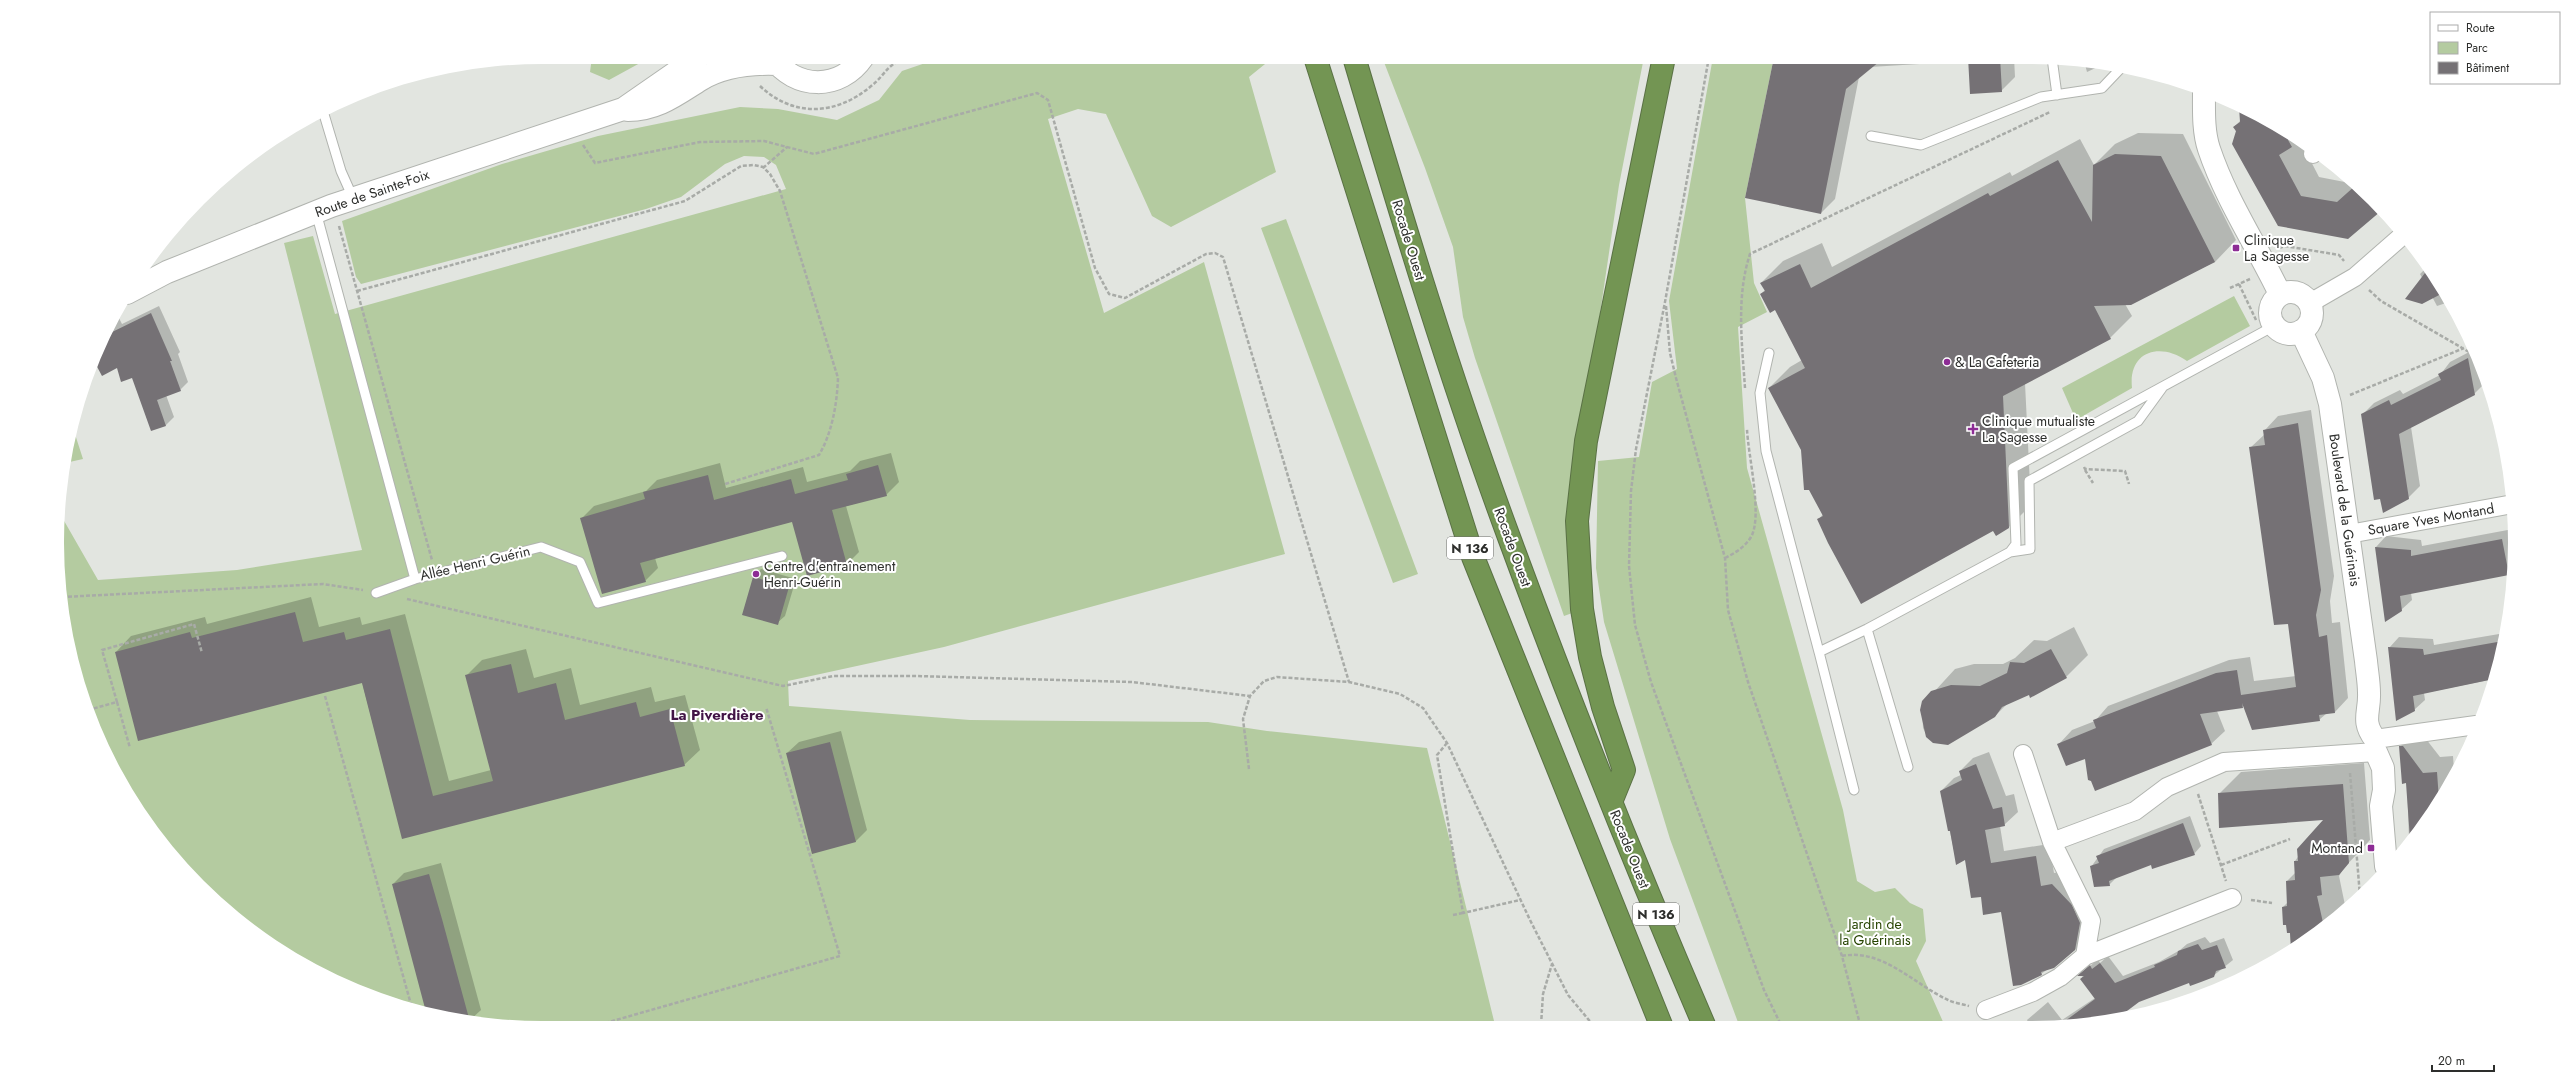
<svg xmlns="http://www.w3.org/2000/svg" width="2572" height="1085" viewBox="0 0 2572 1085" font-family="Jost,sans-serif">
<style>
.green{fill:#b4cba0}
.shadow{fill:#0003}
.building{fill:#757175}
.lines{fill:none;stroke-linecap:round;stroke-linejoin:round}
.lane-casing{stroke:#b1b4af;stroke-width:11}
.street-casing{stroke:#b1b4af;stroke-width:20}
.secondary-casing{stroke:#b1b4af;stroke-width:24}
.highway-casing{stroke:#5a7145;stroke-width:24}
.path{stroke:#a8aba7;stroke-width:2.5;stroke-dasharray:4 2;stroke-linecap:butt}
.lane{stroke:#fff;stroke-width:9}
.street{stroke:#fff;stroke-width:18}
.secondary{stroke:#fff;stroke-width:22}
.highway{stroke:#739553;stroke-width:22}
.poi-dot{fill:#8d2c95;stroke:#fff;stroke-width:1.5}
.labels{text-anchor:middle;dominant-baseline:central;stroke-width:4;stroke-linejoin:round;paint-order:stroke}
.shield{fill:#fff;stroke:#6c6d6b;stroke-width:1}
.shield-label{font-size:13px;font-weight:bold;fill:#2d2e2c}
.street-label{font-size:14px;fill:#2d2e2c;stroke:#fff}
.poi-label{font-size:14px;fill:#2d2e2c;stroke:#fff;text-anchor:start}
.park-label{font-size:14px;fill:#264300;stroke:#fff}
.neighbourhood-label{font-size:15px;font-weight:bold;fill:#421446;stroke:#fff}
</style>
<rect width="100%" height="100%" fill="#e2e5e0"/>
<path class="green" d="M592 57H651L609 80 590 72Z
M943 57H1269L1270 60 1249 77 1276 172 1171 227 1152 216 1106 114 1078 109 1048 119 1104 313 1204 262 1285 554 944 647 788 681 789 706 970 720 1208 722 1267 731 1427 748 1495 1025 543 1028C490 1025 436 1019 386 1002 352 990 321 973 290 954 276 946 259 938 246 927 121 827 49 672 59 512L98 580 237 570 362 550 284 243 313 236 335 314 786 189 776 165 764 157 744 156 725 164 681 197 646 209 361 284 356 277 342 221 502 164 598 136 740 107 778 109 837 120 879 100 902 71Z
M1382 57H1644L1619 185 1575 483V612L1564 616 1475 358 1463 317 1453 247 1425 168Z
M1713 57H1774L1745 198 1754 283 1767 312 1738 327 1747 468 1843 810 1857 881 1875 892 1895 888 1910 903 1923 909 1926 941 1916 961 1944 1024 1739 1025 1670 839 1604 622 1596 568 1598 461 1639 457 1652 382 1677 369 1669 301Z
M1286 219 1418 574 1393 583 1261 228Z
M2234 296 2250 326 2187 361C2160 342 2128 351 2132 388L2076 420 2062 388Z
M73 428 83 459 65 463Z"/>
<path class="shadow" d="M1775 57H2014L2015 77 2001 91 1969 61 1870 67 1859 77 1835 199 1821 213Z
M2084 61H2093L2104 64 2087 72Z
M2240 108 2272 122 2301 142 2319 177 2355 184 2380 210 2347 238 2279 225 2234 127 2241 120Z
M2138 133 2183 134 2236 240 2215 262 2125 304 2132 316 2110 338 2025 383 2031 505 2009 527 1994 530 1819 519 1823 514 1810 489 1802 450 1769 388 1790 367 1802 360 1775 309 1761 294 1765 290 1761 283 1783 261 1822 243 1832 267 2010 172 2012 176 2080 139 2094 165 2115 144Z
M2427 267 2449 302 2437 306 2420 274Z
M159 306 180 352 178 354 188 382 180 390 166 395 174 417 166 425 152 430 133 377 117 366 95 360 116 312 122 324Z
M2473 350 2486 382 2474 394 2411 427 2420 486 2408 498 2362 415 2374 403 2400 390 2403 394 2440 375 2450 362Z
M2311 410 2334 576 2330 601 2332 623 2340 622 2348 698 2335 712 2327 713 2319 720 2244 706 2217 711 2225 731 2211 744 2085 757 2059 744 2072 730 2095 721 2108 706 2229 660 2250 657 2254 681 2296 676 2289 622 2250 448 2265 434V430L2278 416Z
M891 453 899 482 886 495 846 506 859 552 846 565 793 521 655 558 658 568 645 581 582 518 594 506 646 491 657 480 720 463 726 488 803 467 807 482 850 471 860 461Z
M2513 529 2512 571 2508 574 2411 593 2412 600 2401 610 2386 620 2376 547 2386 536 2421 540 2422 546Z
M761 569 796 579 785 616 777 623 743 614 754 577Z
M311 597 319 627 360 617 362 625 405 614 449 781 491 770 466 676 482 660 526 649 534 678 571 668 580 705 651 687 655 702 685 695 700 750 684 765 403 838 362 682 116 652 131 636 205 617 207 624Z
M2074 627 2088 655 2066 677 2008 703 1995 716 1927 736 1923 728 1922 705 1955 669 1974 664H2003L2015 658 2034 640 2047 641Z
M2505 633 2494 679 2424 693 2425 700 2414 710 2389 648 2399 637 2433 639 2434 645Z
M2416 730H2419L2440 757 2453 756 2454 770 2433 812 2409 840 2407 782 2400 747Z
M841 731 867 830 855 842 787 753 799 742Z
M1989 752 2006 796 2014 794 2018 812 2004 825 2000 826 2004 851 2049 844 2054 873 2066 871 2088 936 2075 950 2041 974 2001 911 1981 896 1966 858 1957 864 1941 791 1954 778 1961 775 1960 771 1973 758Z
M2364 763 2370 840 2343 869 2339 876 2346 910 2292 950 2290 932 2283 907 2288 902 2287 881 2296 872 2295 861 2325 819 2219 794 2241 772Z
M2190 816 2201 846 2194 854 2151 864 2117 877 2109 885 2091 867 2104 849Z
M441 863 481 1010 469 1021 393 884 404 873Z
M2205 937 2210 943 2224 938 2233 960 2213 976 2189 982 2139 1001 2093 1024H2029L2027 1020 2048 1002 2062 1020 2095 998 2081 979 2087 969 2098 959 2100 963 2108 956 2123 976 2159 962 2180 950 2187 944Z"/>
<path class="building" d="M1774 57H1885L1846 89 1821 214 1745 198Z
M1968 57H2000L2002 92 1970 94Z
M2239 107 2272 122 2289 134 2288 140 2292 147 2279 155 2301 196 2337 202 2356 185 2381 211 2348 239 2278 226 2232 144 2236 131 2233 127 2240 122Z
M2115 154 2161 156 2215 262 2131 305 2094 306 2111 339 2003 396 2009 528 1996 536 1993 531 1861 604 1828 543 1817 519 1823 516 1809 490H1804L1801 450 1768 388 1805 368 1775 310 1770 313 1760 294 1765 291 1760 283 1800 264 1811 288 1988 193 1990 196 2058 160 2092 222 2093 165Z
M2428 269 2443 293 2422 304 2405 299Z
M151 313 172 361H170L181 391 157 400 166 426 151 431 132 378 121 382 117 368 102 376 94 361 106 335Z
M2468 358 2475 395 2399 434 2409 499 2383 513 2380 499 2374 500 2361 414 2389 400 2391 405 2441 380 2438 374Z
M2298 423 2321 590 2316 615 2319 637 2327 635 2335 713 2319 715 2320 721 2252 730 2242 703 2243 708 2200 714 2212 745 2095 791 2091 781 2088 780 2085 759 2066 766 2057 744 2096 728 2093 720 2216 673 2237 670 2241 695 2296 687 2288 624 2274 625 2249 447 2265 445 2263 430Z
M878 465 887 496 832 510 847 565 807 576 792 522 640 563 646 582 602 594 580 518 645 499 643 492 708 475 714 500 791 479 795 494 848 480 846 474Z
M2502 539 2509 575 2400 596 2402 611 2385 622 2375 547 2411 550V556Z
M753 577 789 587 778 625 742 615Z
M295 612 303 642 344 632 346 640 390 629 433 796 493 781 465 675 511 664 518 693 556 683 565 720 636 702 640 717 670 709 685 766 402 839 362 683 138 741 115 652 190 632 192 638Z
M2503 641 2494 679 2413 696 2415 711 2396 721 2388 647 2423 649 2424 655Z
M2051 649 2067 678 2030 698 2029 695 2002 707 1995 717 1948 745 1933 743 1926 737 1920 710 1922 701 1931 691 1951 685 1980 686 2007 673 2010 662 2024 663Z
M830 742 856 842 812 854 786 753Z
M2399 746H2403L2423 773 2437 772 2439 800 2433 812 2410 839 2406 783 2402 784Z
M1976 764 1993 809 2002 807 2005 826 1985 830 1991 863 2036 856 2041 886 2052 884 2072 905 2080 923 2075 950 2054 968 2041 972 2042 975 2021 985 2013 986 2001 912 1983 915 1981 897 1971 898 1965 860 1956 865 1950 831H1948L1940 791 1962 780 1959 771Z
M2343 784 2349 863 2339 875 2320 877 2322 895 2317 896 2324 927 2291 951 2290 933H2287L2286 925H2283L2282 907 2287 906 2286 881 2295 880 2294 861H2298L2297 849 2323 820 2219 828 2218 793Z
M2183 823 2195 855 2152 869 2151 865 2109 881 2110 886 2094 887 2090 866 2099 863 2096 856Z
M429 874 442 919 470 1022 426 1012 392 884Z
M2198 944 2202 950 2217 945 2226 968 2216 971 2214 977 2201 982 2190 986 2189 983 2139 1002 2119 1017 2093 1024H2061L2095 999 2080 979 2084 976H2077L2090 965 2092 969 2100 963 2115 983 2155 967 2154 965 2177 955 2178 951Z"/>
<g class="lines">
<defs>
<path id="lane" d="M2052 58 2057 95
M323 111 341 171 353 198
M1871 136 1921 145 2041 97 2102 88 2121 68
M316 212 415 579 541 547 580 562 598 603 782 556
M1769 353 1760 393 1766 451 1819 652 1867 629 2010 552
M2162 388 2138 421 2029 481 2030 549 2010 552 2016 544 2013 468 2274 326
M376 593 415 579
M1867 629 1908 767
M1819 652 1854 790"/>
<path id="street" d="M2313 154 2315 152
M2310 303 2355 277 2403 235
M2349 534 2513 504
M2375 739 2476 725
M2052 842 2135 811 2167 787 2224 762 2376 752
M2085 956 2232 898
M1986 1010 2033 992 2060 977 2085 956 2091 921 2052 842 2023 754"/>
<path id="secondary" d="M772 57C795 90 840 91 863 57
M2204 91C2204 110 2203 131 2209 149 2226 200 2257 246 2280 294
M628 110C657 110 676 95 700 80 723 66 751 63 777 64
M2270 313a21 21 0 1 1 42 0a21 21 0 1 1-42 0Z
M127 293 167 272 331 206 623 109 698 57
M2301 331 2323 378 2330 404 2366 661C2367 672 2369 682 2369 693 2370 712 2361 721 2375 739
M2376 752 2383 768 2384 790 2381 806 2386 866"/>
<path id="highway" d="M1315 57 1473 557 1661 1025
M1354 57C1402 219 1451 381 1510 540 1570 703 1635 865 1704 1025
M1611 802 1624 770 1603 707 1590 657 1582 609 1577 521 1586 441 1664 57"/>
</defs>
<use href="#lane" class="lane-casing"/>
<use href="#street" class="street-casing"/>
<use href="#secondary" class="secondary-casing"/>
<use href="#highway" class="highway-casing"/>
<path class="path" d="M1709 57 1665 302 1636 449 1631 491 1629 566 1635 625 1651 682 1764 990 1781 1025
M760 86C794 118 836 115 870 87 888 73 885 64 910 57
M583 145 595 163 700 142 764 141 814 154 1037 93 1048 100 1095 268 1109 294 1125 298 1206 254 1215 253 1223 257 1349 682
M763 168 787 147
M339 226 432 560
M2279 248 2285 246 2339 255 2344 261
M2239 284 2256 320
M2230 288 2250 279
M2369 290 2381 301 2476 356
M357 291 685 201 741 166 754 165 763 167 770 174 780 191 838 378C837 404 832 433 819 455L725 484
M1666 306 1670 353 1676 378 1725 558 1728 610 1748 682 1842 956 1860 1024
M1745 388C1742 344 1736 296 1750 254L2050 112
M2350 395 2464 348
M2084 467 2085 469 2125 471 2129 484
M2085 470 2093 483
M1725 558C1735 553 1745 547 1751 537 1763 516 1748 455 1747 429
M62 597 323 584 363 590
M407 599 783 686 833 676H916L1132 682 1250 696
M325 696 412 1008
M117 702 130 748
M88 710 117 702 102 650 194 624 202 653
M1447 743 1437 755 1463 913 1520 900
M1249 769 1243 719 1250 696 1264 681 1277 677 1349 682 1400 694 1423 708 1447 743 1530 920 1568 995 1593 1025
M2350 773 2360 896
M2198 794 2226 881
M2221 865 2290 839
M2251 900 2272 903
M1453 915 1463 913
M1842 956C1882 948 1914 984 1948 1000 1954 1003 1962 1004 1969 1006
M1541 1025 1543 994 1552 964
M588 1028 840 956 766 707"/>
<use href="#lane" class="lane"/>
<use href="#street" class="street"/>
<use href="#secondary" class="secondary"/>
<use href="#highway" class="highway"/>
</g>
<g class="poi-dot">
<rect x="2232" y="244" width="8" height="8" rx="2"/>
<circle cx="1947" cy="362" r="4"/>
<path d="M1971 423h4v4h4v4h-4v4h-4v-4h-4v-4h4z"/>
<circle cx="756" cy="574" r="4"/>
<rect x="2367" y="844" width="8" height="8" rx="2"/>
</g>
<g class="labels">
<g class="shield">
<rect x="1447" y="537" width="46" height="22" rx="3"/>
<rect x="1633" y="903" width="46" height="22" rx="3"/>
</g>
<g class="shield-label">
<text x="1470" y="548">N 136</text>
<text x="1656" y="914">N 136</text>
</g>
<g class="street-label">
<text transform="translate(372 193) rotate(-19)">Route de Sainte-Foix</text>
<text transform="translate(1409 240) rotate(73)">Rocade Ouest</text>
<text transform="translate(2345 510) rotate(82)">Boulevard de la Guérinais</text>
<text transform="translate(2431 519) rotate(-10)">Square Yves Montand</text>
<text transform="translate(1513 547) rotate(70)">Rocade Ouest</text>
<text transform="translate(475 563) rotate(-13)">Allée Henri Guérin</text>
<text transform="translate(1630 849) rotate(68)">Rocade Ouest</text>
</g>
<g class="poi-label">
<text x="2244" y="240">Clinique<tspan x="2244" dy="16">La Sagesse</tspan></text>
<text x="1955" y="362">&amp; La Cafeteria</text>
<text x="1982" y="421">Clinique mutualiste<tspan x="1982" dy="16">La Sagesse</tspan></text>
<text x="764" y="566">Centre d'entraînement<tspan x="764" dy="16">Henri-Guérin</tspan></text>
<text x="2363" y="848" text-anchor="end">Montand</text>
</g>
<g class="park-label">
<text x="1875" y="924">Jardin de<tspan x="1875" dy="16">la Guérinais</tspan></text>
</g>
<g class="neighbourhood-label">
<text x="717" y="715">La Piverdière</text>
</g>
</g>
<path d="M0 0H2572V1085H0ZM542 64H2030A478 478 0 0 1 2508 542V543A478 478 0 0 1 2030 1021H542A478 478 0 0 1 64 543V542A478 478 0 0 1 542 64Z" fill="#fff" fill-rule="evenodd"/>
<rect x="2430" y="12" width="130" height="72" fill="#ffffff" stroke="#ababab"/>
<rect x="2438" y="25" width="20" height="6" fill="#ffffff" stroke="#ababab"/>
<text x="2466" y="32" font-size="12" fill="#2d2e2c">Route</text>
<rect x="2438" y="42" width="20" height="12" fill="#b4cba0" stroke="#ababab"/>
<text x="2466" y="52" font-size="12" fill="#2d2e2c">Parc</text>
<rect x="2438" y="62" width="20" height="12" fill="#757175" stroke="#ababab"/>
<text x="2466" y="72" font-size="12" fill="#2d2e2c">Bâtiment</text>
<path d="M2432 1065v6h62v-6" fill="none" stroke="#2d2e2c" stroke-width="2"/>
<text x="2438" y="1065" font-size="12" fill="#2d2e2c" stroke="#ffffff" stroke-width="3" paint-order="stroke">20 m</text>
</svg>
